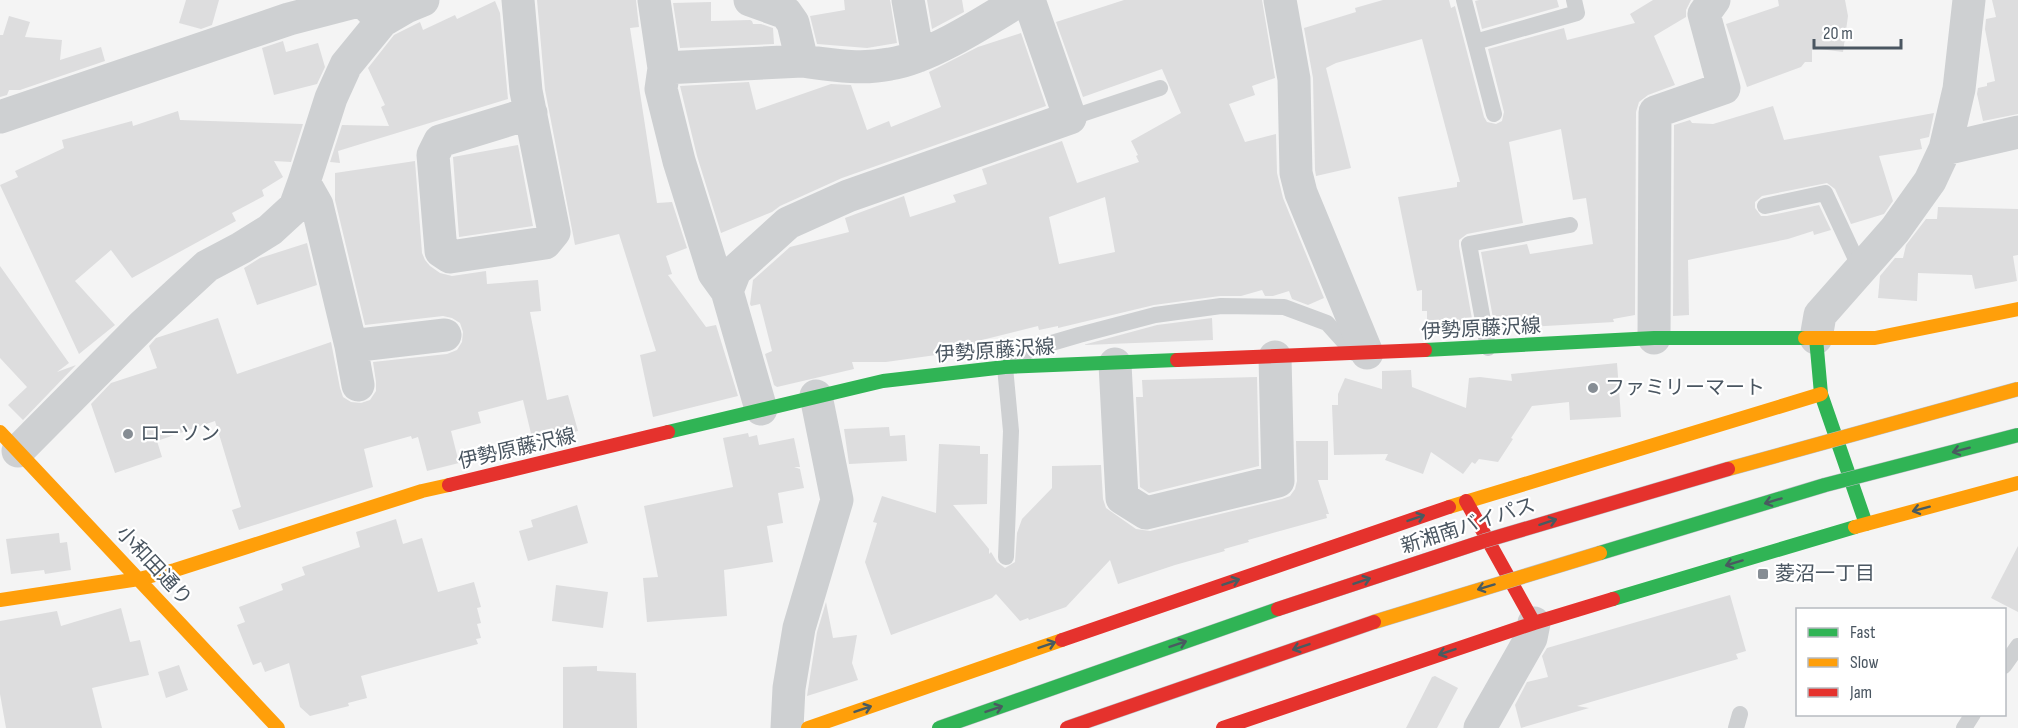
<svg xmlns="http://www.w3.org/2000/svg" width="2018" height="728" viewBox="0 0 2018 728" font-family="'Sofia Sans Condensed','Noto Sans JP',sans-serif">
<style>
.building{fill:#ddddde;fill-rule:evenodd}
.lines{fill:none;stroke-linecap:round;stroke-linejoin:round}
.lane{stroke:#ced0d2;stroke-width:16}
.street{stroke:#ced0d2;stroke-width:33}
.fast{stroke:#30b455;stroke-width:14}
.slow{stroke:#ff9f0a;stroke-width:14}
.jam{stroke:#e5322d;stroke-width:14}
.fast-bridge-casing{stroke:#b9bec3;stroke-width:15;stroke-linecap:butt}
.slow-bridge-casing{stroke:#b9bec3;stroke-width:15;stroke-linecap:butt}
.jam-bridge-casing{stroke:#b9bec3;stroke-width:15;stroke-linecap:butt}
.fast-bridge{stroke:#30b455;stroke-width:14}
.slow-bridge{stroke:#ff9f0a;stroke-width:14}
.jam-bridge{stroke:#e5322d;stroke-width:14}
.oneway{stroke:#495b60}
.poi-dot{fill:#868d94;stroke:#fff;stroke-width:2}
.labels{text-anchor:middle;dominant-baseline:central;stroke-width:4.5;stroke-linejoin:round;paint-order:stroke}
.street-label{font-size:20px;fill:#4a5661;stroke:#fff}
.poi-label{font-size:20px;fill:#4a5661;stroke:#fff;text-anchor:start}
</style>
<rect width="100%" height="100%" fill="#f4f4f4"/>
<path class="building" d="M186 0H219L212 25 201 29 179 23Z
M537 0H636L639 27 630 28 657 203 672 202 687 248 666 256 672 274 668 275 706 327 716 325 738 396 653 417 640 355 656 351 619 234 575 245 545 90Z
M844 0H890L897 43 867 48 817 44 810 16 845 10Z
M927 0H962L964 12 932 29Z
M1124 0H1262L1275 78 1252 86 1255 95 1229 104 1245 142 1276 134 1277 173 1283 198 1324 298 1308 305 1292 299 1289 291 1273 296H1265L1262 290 1241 296H1220L1154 305 1058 328V326L1039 330 1038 326 978 341 979 343 936 353V355L886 362H852L854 369 777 387 774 385 765 354 772 351 760 304 751 306 750 304 753 280 790 247 849 232 845 218 904 196 910 217 956 202 953 195 987 184 982 169 1062 141 1077 183 1139 162 1136 156 1138 155 1131 141 1181 113 1162 69 1083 97 1056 22ZM1105 197 1115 252 1059 264 1049 217Z
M1383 0H1449L1451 8 1455 6 1484 117 1487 122 1496 124 1502 121 1504 112 1488 49 1564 28 1567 40 1635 23 1630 14 1653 0H1691L1686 10V17L1654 36 1675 85 1648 95 1639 102 1636 112 1635 315 1613 319 1614 322 1513 328 1512 326 1495 329 1481 252 1527 244 1530 254 1593 244 1586 198 1573 200 1561 129 1509 142 1523 223 1467 234 1459 240V246L1474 330 1427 332V311H1422V290L1417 291 1398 197 1457 187V182H1460L1422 39 1336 63 1326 68 1351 168 1316 176 1315 170 1313 78 1304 28 1356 12 1355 8Z
M1479 0H1557L1559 7 1482 29 1475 1Z
M1778 0H1845L1848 16 1843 52 1812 48V62H1805L1801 67 1747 87 1726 24 1779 6Z
M1992 0H2018V114L1983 121 1977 94 1978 88 1987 86V83L1995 81 1985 29 1986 19 1996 17Z
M495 1 500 13 508 99 338 151 340 163 330 162 342 125 389 126 381 107 385 105 368 68 394 35 420 22 423 30 455 15 457 19Z
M711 2V21L750 20 752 21 753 24H761L773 28 774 44 680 48 673 3Z
M9 16 30 22 25 37 62 40 60 60 101 47 105 61 20 90H9L7 95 0 97V35H3Z
M1021 33 1046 106 842 178 780 206 772 212 721 233 697 156 680 86 749 82 756 110 831 84 851 85 867 130 889 121 891 127 941 107 929 72 978 47Z
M283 41 286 52 318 43 325 67 317 84 274 95 262 48Z
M1773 106 1784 140 1934 113 1929 137 1920 139 1922 149 1879 156 1893 201 1884 214 1851 224 1835 189 1827 183 1762 196 1755 202V208L1761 216H1767L1819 205 1831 230 1814 235 1813 231 1788 239 1688 260 1689 315 1673 316 1674 125 1690 120 1692 123 1713 124Z
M178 111 180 120 303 124 291 162 274 161 283 177 262 190 264 196 232 213 236 221 132 278 111 250 75 281 115 325 79 354 0 185 18 177 15 171 64 148 62 140 132 121 133 126Z
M518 145 533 226 459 237 453 157Z
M415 161 422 253 425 260 430 266 440 273 452 276 486 271 487 284 538 280 541 311 530 312 547 400 568 395 578 431 533 442 523 400 478 412 481 423 451 431 459 463 427 471 418 437 412 439 411 436 364 449 373 487 239 530 232 510 241 507 215 421 157 441 162 457 115 473 91 404 111 383 157 368 149 346 156 338 218 318 237 374 331 342 340 388 343 397 351 402 361 403 370 400 376 391V382L373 362 447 354 457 350 462 342 463 332 460 323 452 318 443 316 365 325 335 200V173Z
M1938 207 2018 209V255L2013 256 2017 281 1975 289 1972 275 1918 273 1917 301 1878 298 1880 276 1895 258H1903L1906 245 1926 219H1937Z
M307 243 317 285 257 305 244 268 260 258Z
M0 266 69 363 57 372 76 365 23 420 8 405 27 387 0 358Z
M1212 318 1213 340 1083 345 1157 325Z
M1617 363 1621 417 1570 420 1569 402 1532 406 1511 438 1513 439 1498 462 1479 459 1475 464 1472 462 1463 474 1431 452 1423 474 1385 460 1388 454 1334 455 1332 405H1338V394L1345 378 1382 389V371L1411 370 1412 387 1466 408 1469 378 1480 377 1512 381 1511 374Z
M1257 377 1259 466 1149 493 1140 487 1136 397H1143L1142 380Z
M889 427 890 436 905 435 907 461 849 464 844 429Z
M748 433 749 437 757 435 759 445 794 438 799 462 800 467H794L800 469 804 488 778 493 783 523 767 526 773 562 724 570 727 616 647 622 643 578 658 577 644 506 733 487 723 438Z
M1296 441H1328V480H1318L1329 514H1326L1327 518 1248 540 1249 542 1224 549 1225 551 1175 565 1118 584 1110 560 1066 607 1029 620 1028 618 1020 621 996 594 992 598 891 635 865 562 877 523 873 522 882 496 936 513 939 444 980 446V454H988L987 504 953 505 989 549V554L991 552 997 562 1005 568 1015 562 1017 533 1022 519 1052 488V466L1101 465 1103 499 1106 508 1136 529 1150 531 1282 499 1290 496 1295 489 1297 481Z
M577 505 588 543 528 561 519 531 533 527 531 520Z
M396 519 403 544 422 538 438 592 474 582 481 607 477 608 481 623 477 624 481 638 476 639 478 644 361 676 367 698 348 703 349 706 310 716 300 707 289 663 265 672 261 662 253 665 237 625 245 622 239 607 283 590 281 584 305 575 302 567 360 547 356 532Z
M59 533 60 543 67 542 71 570 45 574 44 570 11 574 6 539Z
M2018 546V612L1991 598Z
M556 585 608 592 603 628 552 621Z
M1730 595 1746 651 1736 654 1738 659 1577 706 1589 708 1521 728 1515 705 1527 682 1548 677 1542 656 1547 648Z
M826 602 833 638 857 635 852 663 858 680 807 696 817 632Z
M121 608 130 642 140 640 149 675 92 688 102 728H6L0 694V621L57 611 61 626Z
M179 665 188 690 166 698 158 672Z
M597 666V671L636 673 637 728H563V667Z
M1435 676 1458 688 1437 728H1406L1432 677Z"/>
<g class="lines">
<path class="lane" d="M1464 0 1494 114
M1475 42 1577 13 1574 0
M1070 118 1160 88
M1765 206 1825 193 1861 270
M1488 348 1469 244 1570 225
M1006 557 1011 431 1005 367 1031 349 1079 335 1155 315 1221 306 1284 307 1327 323 1354 353
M2004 666 2018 646
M1736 728 1740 714
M1964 728 1973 714"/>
<path class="street" d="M518 0 526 91 554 232 545 243 450 257 441 251 433 155 440 141 531 113
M654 0 664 68 661 89 679 161 714 273 727 291 761 409
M750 0 786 13 793 23 802 61C832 65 861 70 890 64 929 58 986 21 1020 0
M908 0 918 56
M1280 0 1294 79 1296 173 1301 193 1367 353
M664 68 802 61
M0 117 289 19 362 0 382 21 406 7 423 0
M1945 149 2018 132
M727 291 735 271 788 223 848 196 1070 118 1029 0
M1654 338 1655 112 1724 88 1704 14 1714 0
M1816 338 1820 315 1895 230 1930 181 1945 149 1959 89 1969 0
M351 346 445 335
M1115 364 1122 498 1146 513 1278 481 1275 357
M358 385 351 346 317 205 304 182 331 98 346 65 382 21
M18 451 142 326 207 266 241 248 270 230 295 207 304 182
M787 728 789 688 799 628 837 500 816 396
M1480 728 1531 638 1534 623"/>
<path class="fast" d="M1816 338 1821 394 1866 524
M1425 350 1654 338H1805
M668 432 883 381 1005 367 1177 360
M1613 599 1855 527"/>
<path class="slow" d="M1805 338H1875L2018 309
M0 432 278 728
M1449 507 1821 394
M1855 527 2018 483
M0 600 139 579 175 570 422 491 449 485
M808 728 1062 640"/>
<path class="jam" d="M1177 360 1425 350
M449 485 668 432
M1466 501 1534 623
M1062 640 1449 507
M1223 728 1534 623 1613 599"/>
<defs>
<path id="fast-bridge" d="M1600 553 1825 485 2018 435
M939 728 1278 609"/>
<path id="slow-bridge" d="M1728 469 2018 389
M1374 622 1600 553"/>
<path id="jam-bridge" d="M1278 609 1484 541 1728 469
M1067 728 1374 622"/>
</defs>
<use href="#fast-bridge" class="fast-bridge-casing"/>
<use href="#slow-bridge" class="slow-bridge-casing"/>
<use href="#jam-bridge" class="jam-bridge-casing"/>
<use href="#fast-bridge" class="fast-bridge"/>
<use href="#slow-bridge" class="slow-bridge"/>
<use href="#jam-bridge" class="jam-bridge"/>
</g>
<defs><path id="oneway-shaft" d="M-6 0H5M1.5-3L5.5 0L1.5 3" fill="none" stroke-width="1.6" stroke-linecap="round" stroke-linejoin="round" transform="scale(1.5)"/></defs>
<g class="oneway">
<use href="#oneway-shaft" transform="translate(1961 450) rotate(165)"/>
<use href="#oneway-shaft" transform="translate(1773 501) rotate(163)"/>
<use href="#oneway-shaft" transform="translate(1921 509) rotate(165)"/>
<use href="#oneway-shaft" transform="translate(1416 518) rotate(-19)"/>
<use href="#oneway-shaft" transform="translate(1548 522) rotate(-18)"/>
<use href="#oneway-shaft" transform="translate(1734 563) rotate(163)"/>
<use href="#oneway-shaft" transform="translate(1362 581) rotate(-19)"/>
<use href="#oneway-shaft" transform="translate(1231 582) rotate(-19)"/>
<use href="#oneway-shaft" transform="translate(1486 587) rotate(163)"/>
<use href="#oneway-shaft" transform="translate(1178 644) rotate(-19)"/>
<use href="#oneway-shaft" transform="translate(1047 645) rotate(-19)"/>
<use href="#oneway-shaft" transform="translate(1301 647) rotate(161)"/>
<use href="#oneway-shaft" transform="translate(1447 652) rotate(161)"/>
<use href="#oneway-shaft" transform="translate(863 709) rotate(-19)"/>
<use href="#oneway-shaft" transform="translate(994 709) rotate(-19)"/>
</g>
<g class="poi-dot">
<circle cx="1593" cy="388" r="6"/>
<circle cx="128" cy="434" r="6"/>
<rect x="1757" y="568" width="12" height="12" rx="3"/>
</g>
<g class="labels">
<g class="street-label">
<text transform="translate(1481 329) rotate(-3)">伊勢原藤沢線</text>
<text transform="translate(995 351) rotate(-4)">伊勢原藤沢線</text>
<text transform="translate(517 449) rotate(-13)">伊勢原藤沢線</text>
<text transform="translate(1468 526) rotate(-18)">新湘南バイパス</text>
<text transform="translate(154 566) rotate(47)">小和田通り</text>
</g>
<g class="poi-label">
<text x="1605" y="388">ファミリーマート</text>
<text x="140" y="434">ローソン</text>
<text x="1775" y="574">菱沼一丁目</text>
</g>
</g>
<rect x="1796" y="608" width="210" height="108" fill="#ffffff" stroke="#b7bbc0" stroke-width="1.5"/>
<rect x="1808" y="628" width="30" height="9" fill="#30b455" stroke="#b7bbc0" stroke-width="1.5"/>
<text x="1850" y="638" font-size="18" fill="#4a5661">Fast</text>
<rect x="1808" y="658" width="30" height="9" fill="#ff9f0a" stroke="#b7bbc0" stroke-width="1.5"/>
<text x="1850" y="668" font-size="18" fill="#4a5661">Slow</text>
<rect x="1808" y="688" width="30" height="9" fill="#e5322d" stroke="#b7bbc0" stroke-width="1.5"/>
<text x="1850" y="698" font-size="18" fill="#4a5661">Jam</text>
<path d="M1814 39v9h87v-9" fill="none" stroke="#4a5661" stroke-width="3"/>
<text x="1823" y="39" font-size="18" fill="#4a5661" stroke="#ffffff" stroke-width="4.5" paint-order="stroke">20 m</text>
</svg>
